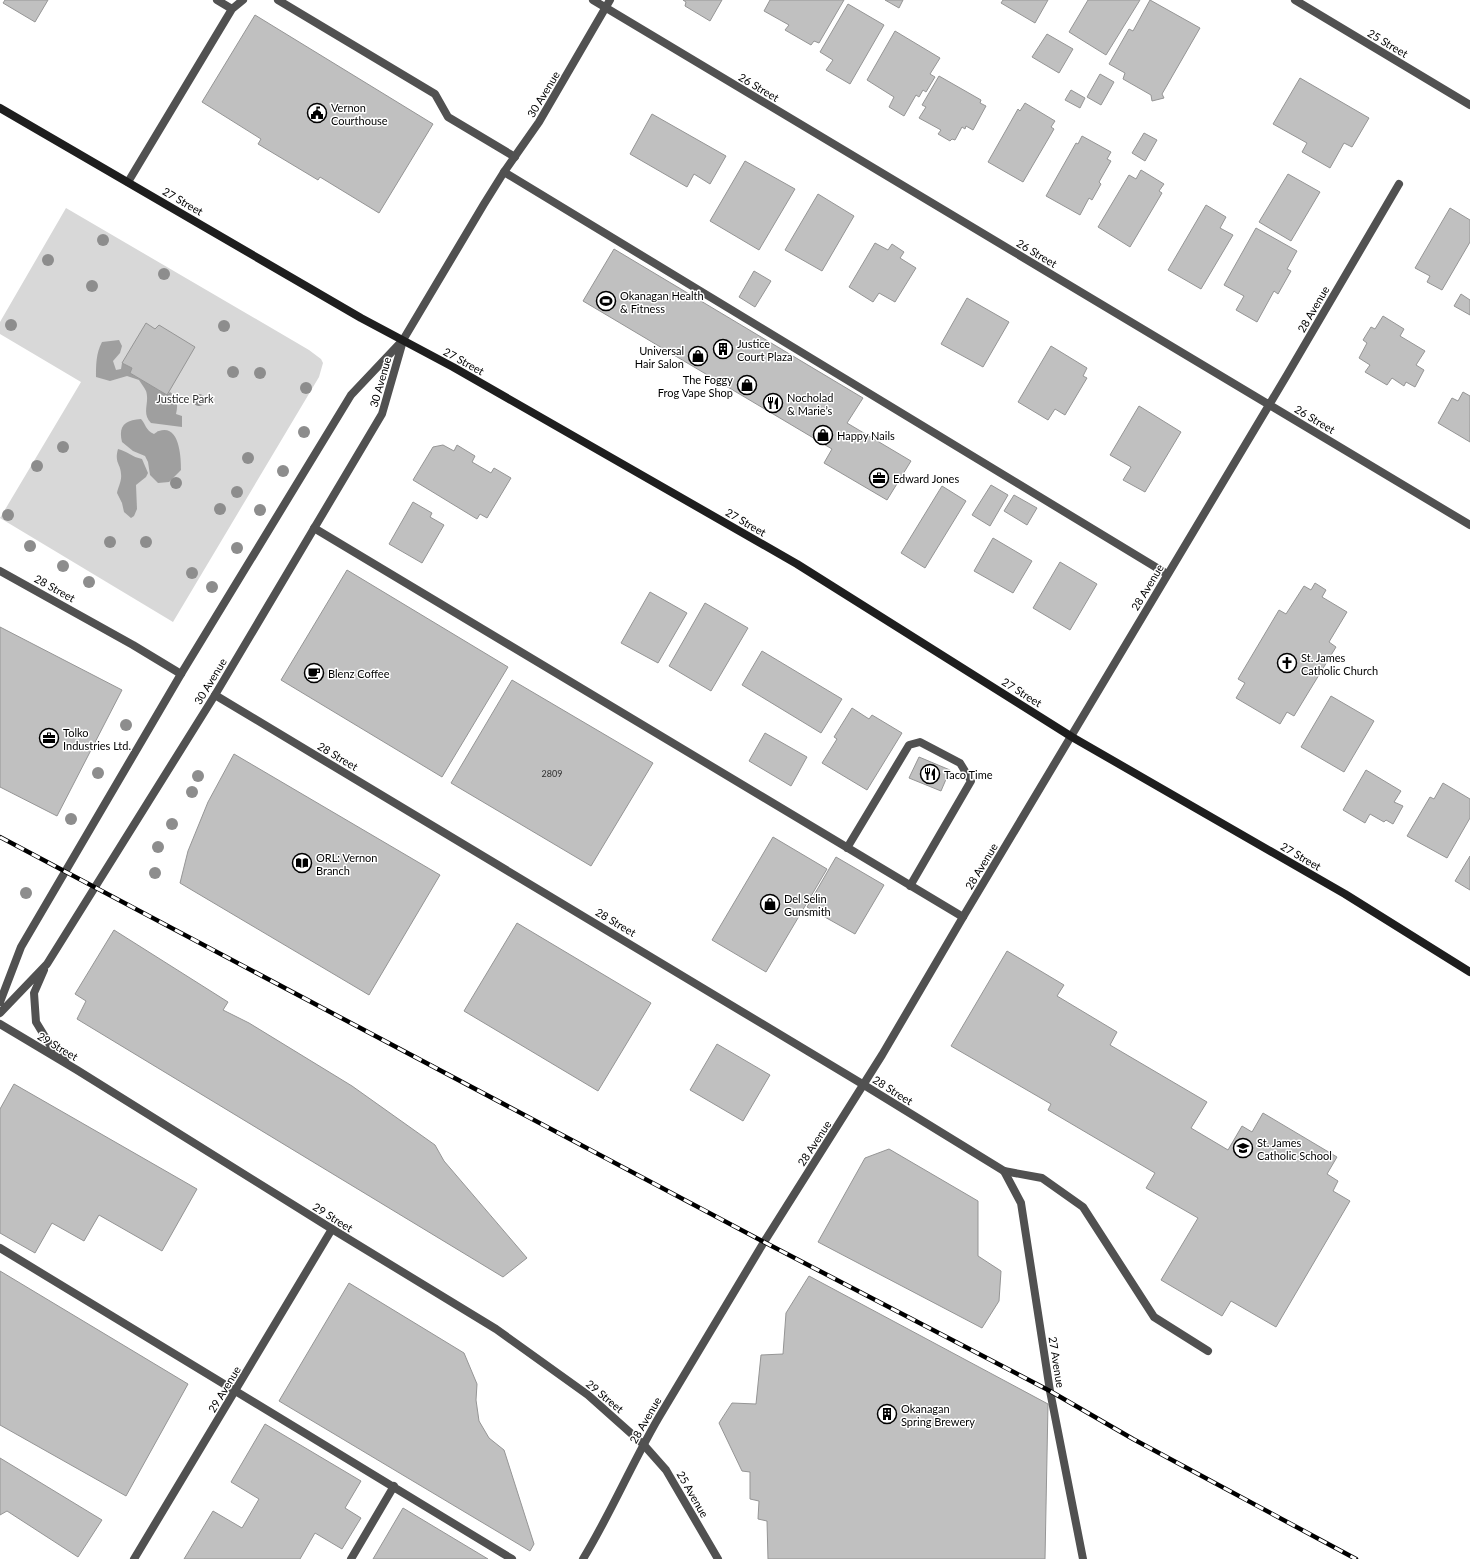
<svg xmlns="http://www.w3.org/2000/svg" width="1470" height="1559" viewBox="0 0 1470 1559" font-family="Lato,sans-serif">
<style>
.green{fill:#d8d8d8}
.water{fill:#9f9f9f}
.building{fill:#c0c0c0;stroke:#959595}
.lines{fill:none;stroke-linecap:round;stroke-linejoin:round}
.service{stroke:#515151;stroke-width:8}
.minor{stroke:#515151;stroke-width:8}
.tertiary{stroke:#515151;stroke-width:8}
.secondary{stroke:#1e1e1e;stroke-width:8}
.rail-casing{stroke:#000;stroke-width:4.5}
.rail{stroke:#fff;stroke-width:3;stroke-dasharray:9;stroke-linecap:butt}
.tree{fill:#8d8d8d}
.labels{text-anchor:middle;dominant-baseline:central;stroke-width:3;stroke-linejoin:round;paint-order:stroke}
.number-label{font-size:9px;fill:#303030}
.street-label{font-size:11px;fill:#000;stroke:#fff}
.poi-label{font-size:11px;fill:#000;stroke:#fff;text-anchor:start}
.park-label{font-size:11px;fill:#2f2f2f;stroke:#fff}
</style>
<rect width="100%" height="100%" fill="#fff"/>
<path class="green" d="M66 208 309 350 321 359 323 363 319 377 173 622 0 518 81 382 0 334V322Z"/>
<path class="water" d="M119 340 122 346 120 353 113 361 116 370 121 369 122 363 132 368 130 373 167 395 170 392C178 398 178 405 176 414L182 416V427L151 423C141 413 150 403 146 391 144 387 141 383 139 380L127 376 110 381 96 377C96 365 96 353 102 342Z
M141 419C146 424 145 430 154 434 156 433 157 431 159 431 180 424 181 458 181 470L169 482 158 483 150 475 148 462 145 456 133 451 122 442C118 426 125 420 141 419Z
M118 449C127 451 132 457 142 459L148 473 146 477 136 485 137 509 134 516 131 518 124 512 122 503 117 493C118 487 122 481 121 474 121 464 114 463 118 449Z"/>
<path class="building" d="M5 0H48L35 22 3 3Z
M683 0H722L710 21 685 6 686 2Z
M770 0H844L819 43 814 41 811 45 785 30 789 25 764 11Z
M885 0H903L899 8Z
M1003 0H1048L1035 23 1001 3Z
M1088 0H1140L1106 55 1069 32Z
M1150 0 1200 28 1162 94 1164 98 1152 101 1151 95 1123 79 1125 73 1109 64 1129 29 1133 31Z
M848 4 884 25 850 84 826 70 833 60 820 52Z
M255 15 433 124 379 213 320 177 318 180 258 144 261 139 202 102Z
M895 31 940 58 930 74 935 77 926 92 923 90 919 97 916 95 904 116 889 107 894 97 867 80Z
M1047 34 1073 49 1059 73 1032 57Z
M1100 74 1114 82 1101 105 1087 97Z
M939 76 981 100 980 103 986 106 973 130 966 126 965 129 962 127 955 140 952 139 950 141 938 134 941 130 919 118 926 107 922 105Z
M1300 78 1369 118 1352 147 1344 143 1330 168 1302 152 1307 143 1273 124Z
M1071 90 1085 98 1080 108 1065 100Z
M1025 103 1055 121 1051 127 1054 129 1023 182 988 162 1018 109 1020 111Z
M652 114 726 156 710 184 694 174 687 187 630 154Z
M1144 133 1157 140 1145 161 1132 153Z
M1082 136 1111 152 1107 159 1111 161 1099 182 1101 184 1092 200 1089 198 1080 215 1046 196 1076 143 1078 144Z
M745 161 795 189 759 250 710 221Z
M1141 170 1164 184 1159 191 1162 193 1130 247 1098 227 1129 175 1136 179Z
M1288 174 1320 192 1291 241 1259 222Z
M818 194 854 216 822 271 785 250Z
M1206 205 1226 217 1220 228 1233 235 1201 289 1168 270Z
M1450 208 1470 220V242L1442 290 1427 282 1430 276 1415 268Z
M1256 228 1297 251 1287 269 1291 271 1278 294 1274 291 1257 322 1236 310 1244 296 1224 285Z
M875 243 888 250 892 244 904 252 900 258 916 268 895 302 879 293 873 302 849 287Z
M614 249 863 398 847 423 911 461 887 500 824 463 832 449 583 301Z
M754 271 771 281 755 307 739 297Z
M1461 294 1470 300V315L1454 306Z
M967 298 1009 322 983 367 941 344Z
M1383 316 1404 329 1400 336 1425 351 1416 365 1424 370 1415 387 1406 382 1404 386 1392 378 1387 385 1365 372 1370 365 1359 358 1367 343 1363 340 1371 327 1375 329Z
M146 323 155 329 159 325 195 347 167 395 130 373 132 368 122 363Z
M1051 346 1087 368 1083 376 1087 378 1065 415 1055 409 1048 420 1018 402Z
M1463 392 1470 396V442L1438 423 1452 398 1458 401Z
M1139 406 1181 432 1145 492 1123 480 1131 467 1110 455Z
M443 445 454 451 457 445 475 456 472 462 491 473 494 468 511 478 487 518 480 514 477 519 413 480 433 447Z
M991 485 1008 495 990 526 972 515Z
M942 486 966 501 925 568 901 553Z
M1014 495 1037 508 1027 525 1004 511Z
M413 502 432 513 430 517 444 525 422 563 389 544Z
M993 538 1032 561 1013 593 974 571Z
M1060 562 1097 584 1070 630 1033 608Z
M347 570 508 667 442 777 281 680Z
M1315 583 1326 590 1322 597 1347 612 1329 642 1336 647 1294 716 1287 712 1280 724 1236 698 1245 683 1238 679 1279 610 1286 614 1304 586 1311 590Z
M650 592 687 613 658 663 621 643Z
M705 603 748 628 711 691 669 666Z
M0 627 122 690 57 816 0 787Z
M762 651 842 699 821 733 742 685Z
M512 680 653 763 591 866 451 783Z
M1331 696 1374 721 1344 772 1301 747Z
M852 708 869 719 872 715 902 733 867 790 822 763 837 739 834 737Z
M765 733 807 757 791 786 749 761Z
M234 754 440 875 369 995 180 883 188 851 208 802Z
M919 757 950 770 941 791 909 778Z
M1366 770 1401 791 1394 802 1403 806 1393 824 1386 820 1384 822 1370 814 1365 823 1343 810Z
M1443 783 1470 799V818L1447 858 1407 836 1430 797 1434 799Z
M773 837 827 869 766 972 712 940Z
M1470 856V890L1455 881Z
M836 857 884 885 855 934 807 907Z
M517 923 651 1003 598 1091 464 1011Z
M114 930 228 1002 223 1010 249 1023 352 1086 435 1145 444 1161 527 1258 503 1277 77 1019 86 1001 75 994Z
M1007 951 1064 985 1057 996 1117 1032 1110 1045 1207 1102 1191 1128 1228 1150 1242 1126 1252 1132 1263 1113 1337 1157 1327 1174 1338 1181 1333 1191 1350 1201 1276 1327 1231 1301 1222 1316 1161 1280 1198 1218 1146 1188 1155 1173 1048 1110 1051 1104 951 1046Z
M717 1044 770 1075 743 1121 690 1090Z
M14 1084 197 1189 162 1251 99 1215 84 1241 52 1223 35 1253 0 1233V1109Z
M889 1149 978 1201V1256L1001 1271 999 1301 982 1328 818 1242 865 1158Z
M0 1271 188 1384 126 1496 0 1425Z
M809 1276 1048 1404 1045 1559H768L767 1521 758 1519 759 1501 750 1499V1472L742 1471 719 1423 732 1403 756 1404 761 1355 783 1354 786 1313Z
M349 1283 464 1353 477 1384 476 1400 479 1421 489 1438 504 1450 534 1544 530 1551 279 1401Z
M265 1424 361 1481 345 1508 361 1518 342 1549 315 1533 300 1559H184L213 1511 242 1528 259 1499 231 1482Z
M0 1458 102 1520 78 1557 7 1511 0 1515Z
M403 1508 488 1559H373Z"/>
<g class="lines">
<path class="service" d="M217 0 232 9
M278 0 435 94 448 117 515 157
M504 172 1167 574
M128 182 232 9 243 0
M314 528 963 917
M847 848 909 745 920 742 960 763 971 781 910 886
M1004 1171 1042 1178 1083 1207 1154 1317 1208 1351
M0 1248 512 1559
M351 1559 394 1486"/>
<path class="minor" d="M593 0 1470 525
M1295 0 1470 105
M0 571 133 645 181 674
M215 695 864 1085 1004 1171 1021 1203 1050 1391 1083 1559
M134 1559 332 1229
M583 1559C611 1513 632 1463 659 1417L764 1242 882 1055 963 917 1287 375 1399 184"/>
<path class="tertiary" d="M44 970 34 993 36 1022 50 1045 65 1059
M0 1002 21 947 181 674 351 395 403 340 484 204 504 172 539 122 610 0
M0 1013 47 964 215 695 382 414 403 341
M0 1024 77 1070 332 1229 496 1329 588 1395 643 1444 666 1470 718 1559"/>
<path class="secondary" d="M0 108 361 318 453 367 797 564 1072 737 1345 894 1470 972"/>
<defs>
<path id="rail" d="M0 837 764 1242 1050 1391 1133 1439 1356 1559"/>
</defs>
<use href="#rail" class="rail-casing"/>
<use href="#rail" class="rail"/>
</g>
<g class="tree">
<circle cx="103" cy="240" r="6"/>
<circle cx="48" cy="260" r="6"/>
<circle cx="164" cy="274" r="6"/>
<circle cx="92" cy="286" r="6"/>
<circle cx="11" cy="325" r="6"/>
<circle cx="224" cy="326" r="6"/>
<circle cx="233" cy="372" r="6"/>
<circle cx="260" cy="373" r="6"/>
<circle cx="306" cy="388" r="6"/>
<circle cx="199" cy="400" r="6"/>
<circle cx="304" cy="432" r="6"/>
<circle cx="63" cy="447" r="6"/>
<circle cx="248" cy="458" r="6"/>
<circle cx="37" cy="466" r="6"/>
<circle cx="283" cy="471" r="6"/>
<circle cx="176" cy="483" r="6"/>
<circle cx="237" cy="492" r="6"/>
<circle cx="220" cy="509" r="6"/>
<circle cx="260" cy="510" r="6"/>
<circle cx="8" cy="515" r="6"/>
<circle cx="110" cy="542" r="6"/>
<circle cx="146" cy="542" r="6"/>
<circle cx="30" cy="546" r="6"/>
<circle cx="237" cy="548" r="6"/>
<circle cx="63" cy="566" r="6"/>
<circle cx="192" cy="573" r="6"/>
<circle cx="89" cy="582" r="6"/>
<circle cx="212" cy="587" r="6"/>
<circle cx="126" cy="725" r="6"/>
<circle cx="98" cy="773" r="6"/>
<circle cx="198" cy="776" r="6"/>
<circle cx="192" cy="792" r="6"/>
<circle cx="71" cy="819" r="6"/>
<circle cx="172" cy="824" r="6"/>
<circle cx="158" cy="847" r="6"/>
<circle cx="155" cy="873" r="6"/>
<circle cx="26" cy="893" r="6"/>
</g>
<defs>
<symbol id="civic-ring" viewBox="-11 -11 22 22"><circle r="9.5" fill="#fff" stroke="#000" stroke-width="1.5"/><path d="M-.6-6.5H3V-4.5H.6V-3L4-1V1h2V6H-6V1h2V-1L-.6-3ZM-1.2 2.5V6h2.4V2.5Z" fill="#000"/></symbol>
<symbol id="stadium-ring" viewBox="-11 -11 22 22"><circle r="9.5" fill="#fff" stroke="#000" stroke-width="1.5"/><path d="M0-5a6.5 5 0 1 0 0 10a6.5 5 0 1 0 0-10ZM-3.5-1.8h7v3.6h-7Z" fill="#000"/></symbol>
<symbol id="building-ring" viewBox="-11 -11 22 22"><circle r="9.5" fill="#fff" stroke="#000" stroke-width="1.5"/><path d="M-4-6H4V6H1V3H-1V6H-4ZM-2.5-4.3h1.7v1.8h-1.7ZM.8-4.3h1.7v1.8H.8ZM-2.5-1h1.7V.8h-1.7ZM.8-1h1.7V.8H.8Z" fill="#000"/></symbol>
<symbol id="shop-ring" viewBox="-11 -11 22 22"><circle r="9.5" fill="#fff" stroke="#000" stroke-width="1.5"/><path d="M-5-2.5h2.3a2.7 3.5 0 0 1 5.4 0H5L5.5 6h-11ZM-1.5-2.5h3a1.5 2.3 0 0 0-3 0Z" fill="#000"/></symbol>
<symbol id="restaurant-ring" viewBox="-11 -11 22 22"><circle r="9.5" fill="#fff" stroke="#000" stroke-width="1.5"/><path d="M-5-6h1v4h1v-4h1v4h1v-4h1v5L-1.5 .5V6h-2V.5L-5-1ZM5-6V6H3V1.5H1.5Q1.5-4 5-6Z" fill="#000"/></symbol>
<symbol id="office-ring" viewBox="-11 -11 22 22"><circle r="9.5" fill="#fff" stroke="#000" stroke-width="1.5"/><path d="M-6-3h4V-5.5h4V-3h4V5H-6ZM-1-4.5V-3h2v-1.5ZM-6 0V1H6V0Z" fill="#000"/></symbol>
<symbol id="church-ring" viewBox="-11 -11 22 22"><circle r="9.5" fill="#fff" stroke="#000" stroke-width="1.5"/><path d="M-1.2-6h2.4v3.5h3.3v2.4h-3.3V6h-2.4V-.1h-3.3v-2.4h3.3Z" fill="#000"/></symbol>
<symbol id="cafe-ring" viewBox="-11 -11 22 22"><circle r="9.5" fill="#fff" stroke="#000" stroke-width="1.5"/><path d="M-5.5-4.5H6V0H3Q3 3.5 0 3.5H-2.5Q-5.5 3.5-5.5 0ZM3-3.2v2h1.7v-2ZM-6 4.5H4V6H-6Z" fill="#000"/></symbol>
<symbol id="library-ring" viewBox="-11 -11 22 22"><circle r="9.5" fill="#fff" stroke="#000" stroke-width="1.5"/><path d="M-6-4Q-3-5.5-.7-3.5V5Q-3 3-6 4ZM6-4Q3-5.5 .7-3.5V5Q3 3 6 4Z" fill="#000"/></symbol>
<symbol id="school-ring" viewBox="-11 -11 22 22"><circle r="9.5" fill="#fff" stroke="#000" stroke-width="1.5"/><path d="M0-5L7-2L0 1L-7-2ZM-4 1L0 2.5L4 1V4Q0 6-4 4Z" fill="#000"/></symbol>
</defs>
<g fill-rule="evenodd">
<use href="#civic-ring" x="306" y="102" width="22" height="22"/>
<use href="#stadium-ring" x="595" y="290" width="22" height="22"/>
<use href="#building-ring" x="712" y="338" width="22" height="22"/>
<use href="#shop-ring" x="687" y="345" width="22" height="22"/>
<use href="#shop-ring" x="736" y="374" width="22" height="22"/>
<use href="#restaurant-ring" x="762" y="392" width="22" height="22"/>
<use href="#shop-ring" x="812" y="424" width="22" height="22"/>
<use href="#office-ring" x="868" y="467" width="22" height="22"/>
<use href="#church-ring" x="1276" y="652" width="22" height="22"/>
<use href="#cafe-ring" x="303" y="662" width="22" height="22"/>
<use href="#office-ring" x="38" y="727" width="22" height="22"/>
<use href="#restaurant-ring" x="919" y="763" width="22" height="22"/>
<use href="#library-ring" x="291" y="852" width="22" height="22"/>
<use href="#shop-ring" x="759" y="893" width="22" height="22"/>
<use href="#school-ring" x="1232" y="1137" width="22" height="22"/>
<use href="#building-ring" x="876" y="1403" width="22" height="22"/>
</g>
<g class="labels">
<g class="number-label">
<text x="552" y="773">2809</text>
</g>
<g class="street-label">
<text transform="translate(1388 43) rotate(31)">25 Street</text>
<text transform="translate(759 87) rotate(31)">26 Street</text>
<text transform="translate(543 94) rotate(-59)">30 Avenue</text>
<text transform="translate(183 201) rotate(30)">27 Street</text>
<text transform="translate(1037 253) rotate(31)">26 Street</text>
<text transform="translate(1313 309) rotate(-60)">28 Avenue</text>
<text transform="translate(464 361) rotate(29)">27 Street</text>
<text transform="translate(380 382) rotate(-74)">30 Avenue</text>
<text transform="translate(1315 419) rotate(31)">26 Street</text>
<text transform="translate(746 522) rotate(30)">27 Street</text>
<text transform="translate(1147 587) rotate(-59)">28 Avenue</text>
<text transform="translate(55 588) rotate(29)">28 Street</text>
<text transform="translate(210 681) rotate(-59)">30 Avenue</text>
<text transform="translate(1022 692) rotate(32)">27 Street</text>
<text transform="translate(338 756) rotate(31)">28 Street</text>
<text transform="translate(1301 856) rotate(30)">27 Street</text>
<text transform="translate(981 866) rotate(-59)">28 Avenue</text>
<text transform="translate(616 922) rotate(31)">28 Street</text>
<text transform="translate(58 1046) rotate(31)">29 Street</text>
<text transform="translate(893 1090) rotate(32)">28 Street</text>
<text transform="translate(814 1143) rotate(-57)">28 Avenue</text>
<text transform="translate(333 1217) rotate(32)">29 Street</text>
<text transform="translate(1057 1362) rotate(81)">27 Avenue</text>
<text transform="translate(224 1389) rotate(-59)">29 Avenue</text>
<text transform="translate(605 1396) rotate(40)">29 Street</text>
<text transform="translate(645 1420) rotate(-60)">28 Avenue</text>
<text transform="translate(693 1494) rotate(60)">25 Avenue</text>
</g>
<g class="poi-label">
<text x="331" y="107">Vernon<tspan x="331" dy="13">Courthouse</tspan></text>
<text x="620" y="295">Okanagan Health<tspan x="620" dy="13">&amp; Fitness</tspan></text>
<text x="737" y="343">Justice<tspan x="737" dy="13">Court Plaza</tspan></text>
<text x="684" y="350" text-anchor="end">Universal<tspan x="684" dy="13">Hair Salon</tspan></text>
<text x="733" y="379" text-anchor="end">The Foggy<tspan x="733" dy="13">Frog Vape Shop</tspan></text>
<text x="787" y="397">Nocholad<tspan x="787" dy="13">&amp; Marie’s</tspan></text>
<text x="837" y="435">Happy Nails</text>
<text x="893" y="478">Edward Jones</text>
<text x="1301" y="657">St. James<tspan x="1301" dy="13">Catholic Church</tspan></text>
<text x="328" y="673">Blenz Coffee</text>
<text x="63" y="732">Tolko<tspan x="63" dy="13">Industries Ltd.</tspan></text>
<text x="944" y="774">Taco Time</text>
<text x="316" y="857">ORL: Vernon<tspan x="316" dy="13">Branch</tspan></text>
<text x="784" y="898">Del Selin<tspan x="784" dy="13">Gunsmith</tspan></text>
<text x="1257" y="1142">St. James<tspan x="1257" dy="13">Catholic School</tspan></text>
<text x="901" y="1408">Okanagan<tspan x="901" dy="13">Spring Brewery</tspan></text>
</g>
<g class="park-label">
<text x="185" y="398">Justice Park</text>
</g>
</g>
</svg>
